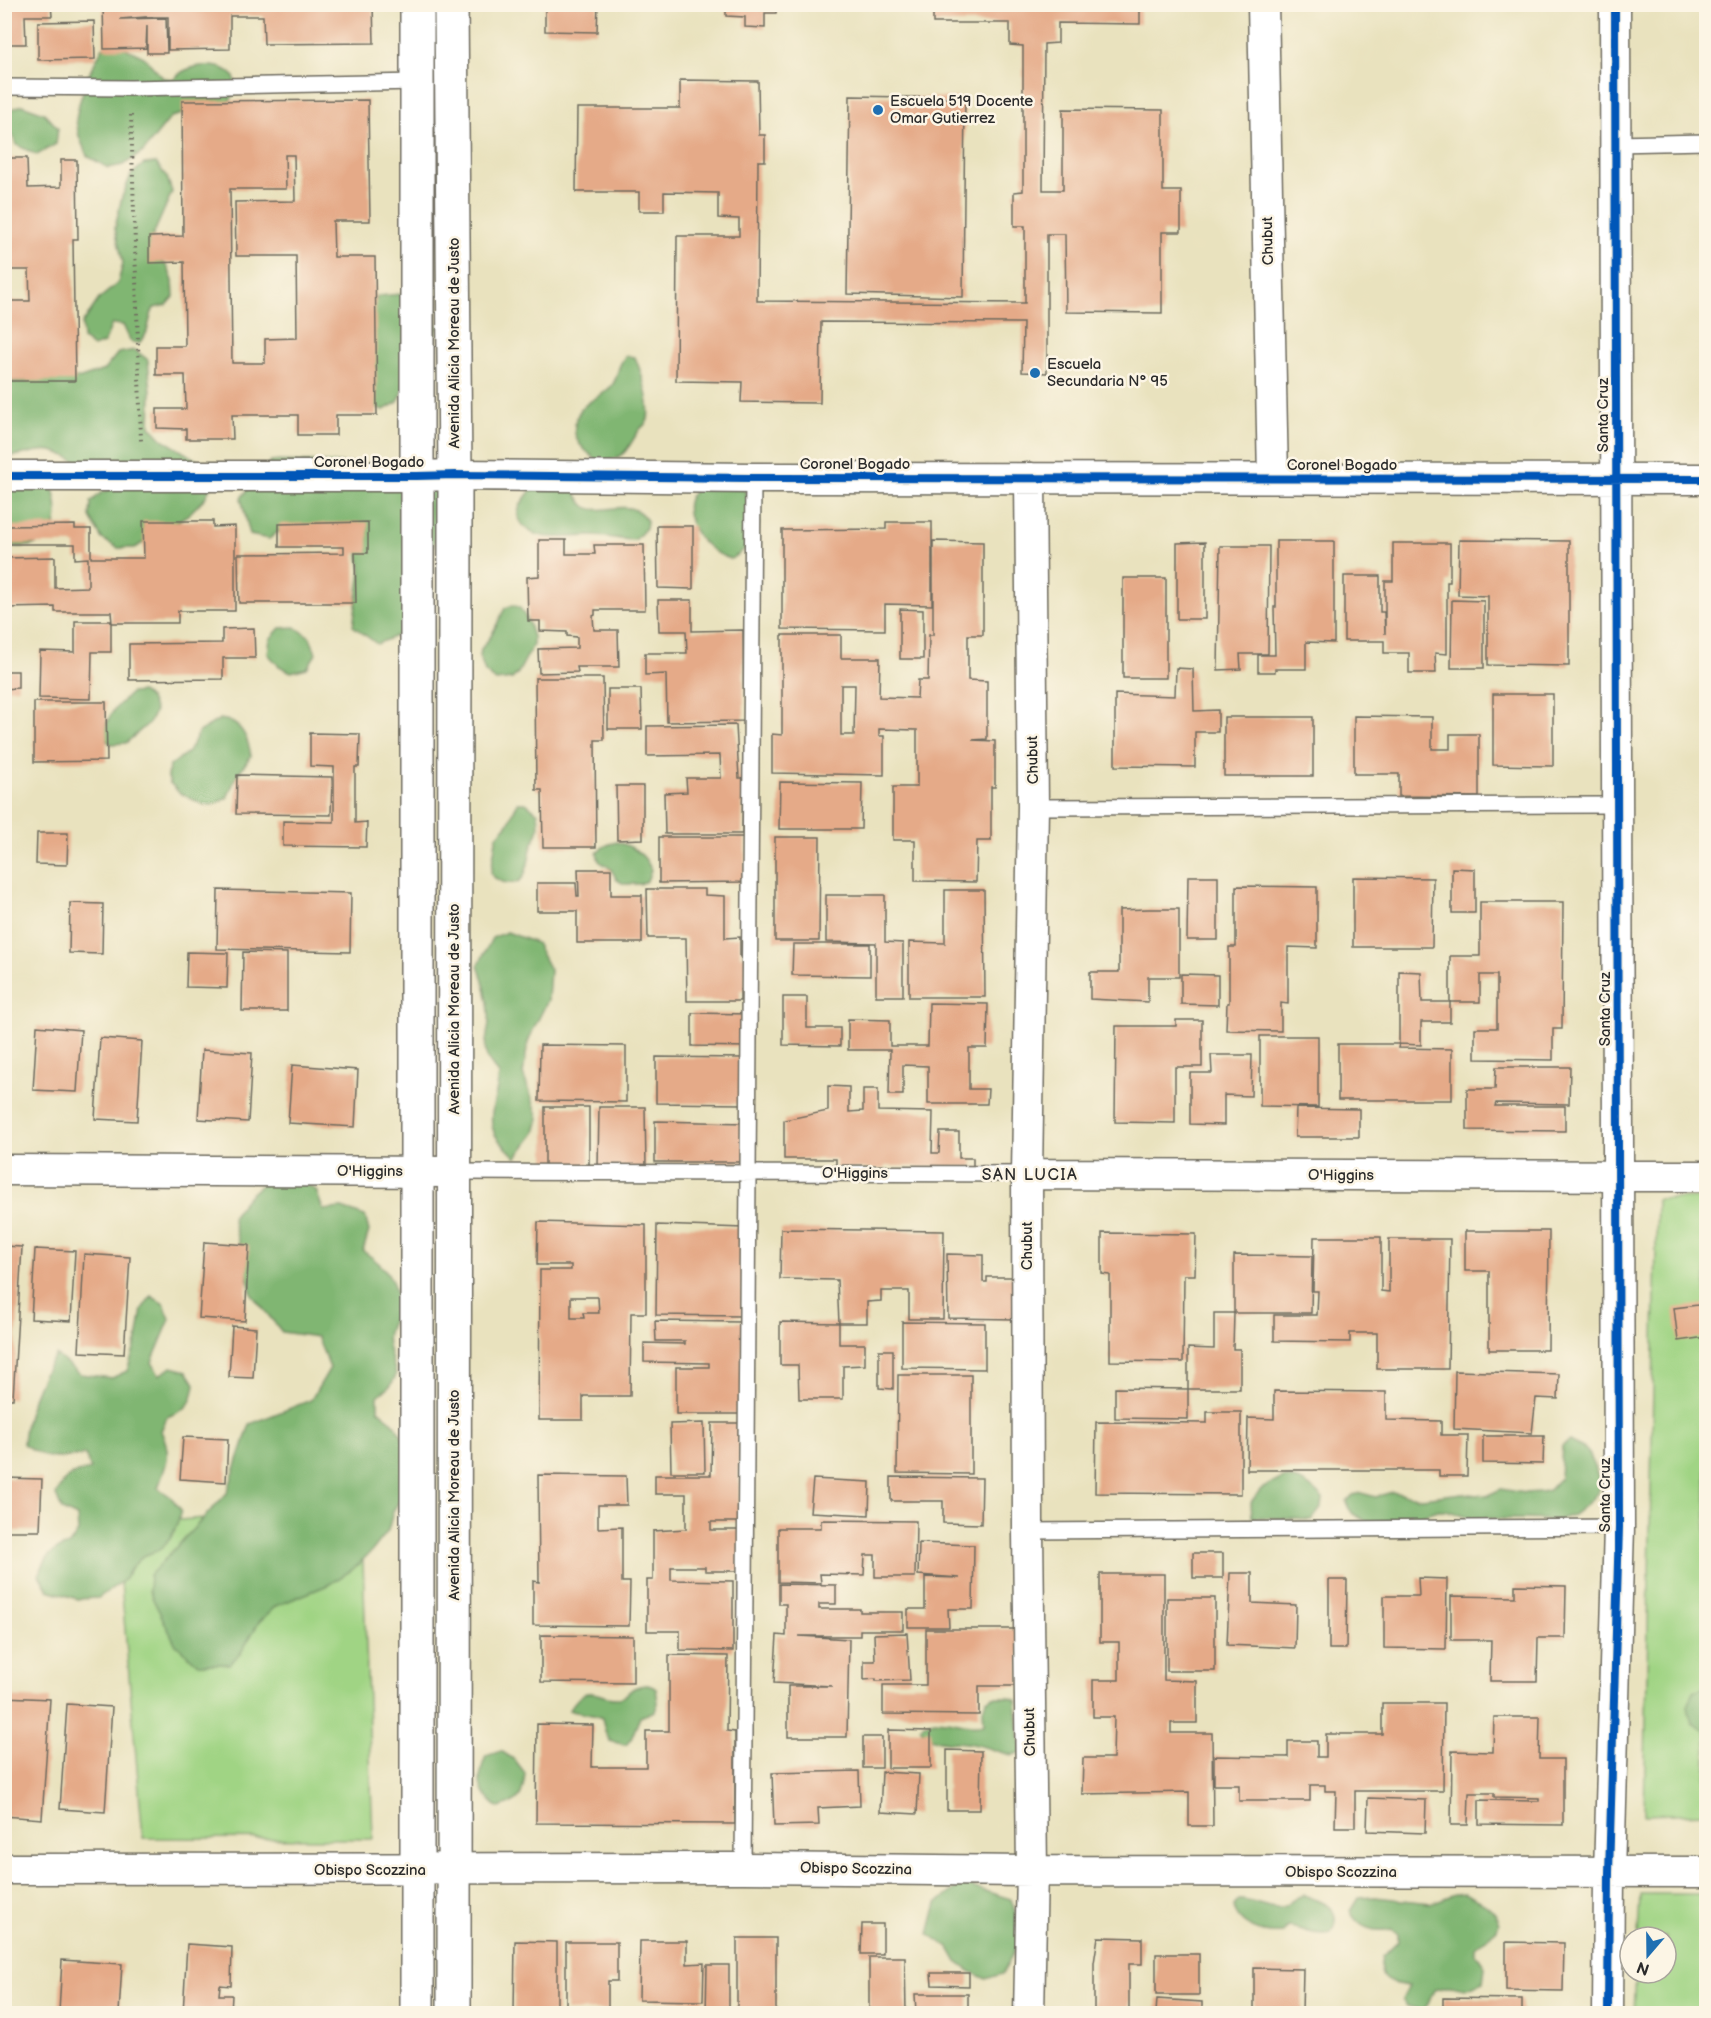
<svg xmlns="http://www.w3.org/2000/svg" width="1711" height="2018" viewBox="0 0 1711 2018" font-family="'Balsamiq Sans',sans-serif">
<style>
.green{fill:#a0d484;stroke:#668058;stroke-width:1.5}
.forest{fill:#80b672;stroke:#56704e;stroke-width:1.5}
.building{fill:#e5aa88;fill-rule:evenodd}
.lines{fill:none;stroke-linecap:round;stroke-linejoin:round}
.lane-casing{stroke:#6e6b5e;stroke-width:18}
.street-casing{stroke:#6e6b5e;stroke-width:33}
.secondary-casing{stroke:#6e6b5e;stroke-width:36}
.path{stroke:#6e6b5e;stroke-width:4;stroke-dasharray:1.5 4.5;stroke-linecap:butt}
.lane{stroke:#fff;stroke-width:15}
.street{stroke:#fff;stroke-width:30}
.secondary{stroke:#fff;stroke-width:33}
.cycleway-casing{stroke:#fcf5e5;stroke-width:11}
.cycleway{stroke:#0057b8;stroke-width:8}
.poi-dot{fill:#1f6fb2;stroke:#fcf5e5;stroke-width:2}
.labels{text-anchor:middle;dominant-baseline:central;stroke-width:5;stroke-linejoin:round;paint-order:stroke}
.poi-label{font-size:15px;fill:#2b2b2b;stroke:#fcf5e5;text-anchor:start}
.street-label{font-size:15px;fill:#2b2b2b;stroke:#fcf5e5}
.neighbourhood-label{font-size:16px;letter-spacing:1.5px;fill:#2b2b2b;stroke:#fcf5e5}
</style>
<rect width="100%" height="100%" fill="#fcf5e5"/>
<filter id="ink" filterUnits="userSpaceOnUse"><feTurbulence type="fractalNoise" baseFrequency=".0167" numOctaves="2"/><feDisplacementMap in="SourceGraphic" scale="12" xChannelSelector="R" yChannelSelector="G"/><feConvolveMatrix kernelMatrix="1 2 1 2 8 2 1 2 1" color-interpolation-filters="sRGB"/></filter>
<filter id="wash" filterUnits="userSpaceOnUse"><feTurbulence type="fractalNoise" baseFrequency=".008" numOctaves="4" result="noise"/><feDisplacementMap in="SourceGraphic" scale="24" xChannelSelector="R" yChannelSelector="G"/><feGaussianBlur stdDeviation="1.35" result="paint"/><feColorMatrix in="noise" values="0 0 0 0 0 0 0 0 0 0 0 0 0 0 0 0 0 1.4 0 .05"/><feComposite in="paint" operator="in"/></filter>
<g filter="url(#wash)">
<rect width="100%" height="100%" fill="#e9e2be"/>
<path class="green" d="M1706 1198V1813L1644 1815 1657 1199Z
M361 1506 373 1839 143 1838 116 1525Z
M1640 1894H1706V2013H1634L1636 1973H1666V1937H1638Z"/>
<path class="forest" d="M115 43 144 57 163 78 174 79C177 76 182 71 186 70 209 59 253 69 229 102L171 117 143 152 123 165 108 168 87 156 79 136 76 120 79 104 89 74 102 49 107 44Z
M22 105 44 113 58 128 56 144 37 155 17 145 9 130H5V112Z
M156 163 167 177 172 192 150 242 152 254 167 266 173 281 174 297 167 305 154 308C147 320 151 333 139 343L131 342 123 325 112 324 104 343 93 347 83 339 82 324 99 299 118 283 123 263 115 228 122 197 131 175 144 164Z
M402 294 429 310 438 327 434 339 414 352 412 373 398 402 384 410 369 405 365 317 378 296Z
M135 350 148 360 151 392 150 426 162 439 203 464 212 484 205 498 189 514 135 548H118L102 539 90 517 91 502 102 492 117 488C97 476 75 456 51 451 35 448 20 459 5 455L4 382 81 378 104 370 118 353Z
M626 356 635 357C641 371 651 403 648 419 647 424 643 426 640 429 629 444 627 459 604 461 598 462 596 459 592 456 579 446 570 435 577 417 583 400 603 398 613 384 620 373 616 366 626 356Z
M271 461 429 465 444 501 428 569 403 633 377 644 353 626 361 571 356 532 283 528 269 539 250 535 241 498Z
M4 466 52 486C60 510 61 536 33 545 25 548 13 546 5 546Z
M728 475C747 494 770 507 754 536 749 546 740 554 731 559 724 557 716 553 710 548 695 537 678 508 694 491 700 485 719 479 728 475Z
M572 486C575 491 580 502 585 506 603 518 631 494 647 521L646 528 635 540C621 540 607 536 593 536 570 535 537 545 521 523 513 510 524 500 531 490Z
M513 605 520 608 528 621 533 637V645L518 673 512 679 496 681 485 672 480 657 481 649 491 636 505 608Z
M295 627 310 637 316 654 307 668 291 672 279 666 268 654 270 639 280 628Z
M142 692 150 699 155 711 150 722 126 743 111 744 105 739C103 718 117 706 131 693Z
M220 719C241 721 248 737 251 756L237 775 227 798 213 805H204L181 794 170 783 167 775 170 766 188 752 200 731Z
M518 803H526L538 813C541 835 536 831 531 849 527 864 528 886 507 883 500 882 496 880 491 874 491 870 496 839 497 836 500 832 504 829 507 825 512 818 513 810 518 803Z
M617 842C632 846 646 855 651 870L647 881 640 884H624L617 880 611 869 599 861 597 853C602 846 609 844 617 842Z
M507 932 536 943 550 970 548 1000 534 1028 528 1042 523 1074 539 1118 535 1133 516 1158C510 1151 501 1144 496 1136 485 1118 498 1095 499 1074 474 1048 491 1042 489 1013 488 997 484 981 478 966L492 938Z
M295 1178 316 1190 323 1210 342 1208 365 1216 369 1231 363 1251C390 1269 396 1281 398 1313 379 1337 390 1349 396 1375L391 1385 378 1396V1410L395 1424 406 1443 402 1497 393 1511 388 1531 373 1550 352 1570 328 1585 276 1606 259 1622 240 1654 229 1664H198L176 1645 149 1591 150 1575 227 1493 250 1424 311 1400 330 1368 317 1337 282 1332 252 1295 232 1217 247 1197 266 1181Z
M151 1296 164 1304 170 1319 152 1362 159 1375 172 1367 187 1371 195 1384C192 1406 187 1409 167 1417L161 1431C173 1456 166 1463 158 1488L171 1497 181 1510 177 1525 170 1539 159 1550 143 1556 132 1567 124 1580 98 1598 78 1599 48 1590 39 1575C46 1557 50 1550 69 1545L78 1532 77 1517 62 1510 56 1495C65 1475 71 1474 91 1469L85 1455C55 1459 50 1462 23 1444 24 1418 39 1376 56 1355L80 1374 112 1378 127 1371 137 1340 142 1309Z
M1570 1441 1585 1449 1590 1455 1601 1485 1598 1492 1587 1504 1573 1515 1558 1520 1470 1518 1446 1510H1438L1414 1518 1373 1522 1364 1520 1353 1514 1348 1507 1347 1501 1353 1495 1361 1493 1376 1497 1392 1492 1422 1498 1462 1493 1486 1496 1501 1489 1525 1493 1541 1492 1549 1490 1560 1478 1562 1446Z
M1283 1478C1301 1478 1311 1486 1323 1499L1322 1507 1312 1520 1252 1517 1251 1502 1261 1489Z
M648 1685 656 1688 658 1703 655 1711 640 1717 631 1739 626 1745 610 1741 606 1734 602 1718C591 1713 580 1714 569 1710 590 1678 595 1700 619 1698 626 1698 628 1691 634 1688 638 1686 644 1685 648 1685Z
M1701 1688 1706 1689V1731L1692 1723 1687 1706 1693 1692Z
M993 1697H1009L1016 1700 1021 1752 1013 1755C999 1753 986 1746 972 1744 953 1740 931 1747 920 1727 944 1711 961 1730 984 1724L983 1709 986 1700Z
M501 1751 515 1760 525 1773C523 1796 521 1801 499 1808 477 1793 476 1780 486 1756Z
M962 1884 1011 1899 1016 1915 1017 1946 1002 1974 986 1979 971 1972 957 1962 949 1948 929 1934 937 1903Z
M1464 1893C1479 1900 1495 1906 1500 1924L1496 1930 1476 1946V1954L1485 1967 1483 1982 1466 1989 1450 1986 1434 1990 1428 2004 1423 2010 1407 2006 1402 2000 1409 1986C1388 1983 1377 1982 1382 1957L1398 1942V1934L1392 1929C1374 1933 1358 1928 1350 1911L1358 1898 1375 1897 1431 1903 1455 1894Z
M1304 1895C1324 1903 1344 1908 1331 1933 1315 1937 1303 1928 1288 1927L1283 1933C1264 1935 1237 1927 1234 1906L1239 1900C1252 1900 1269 1909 1278 1908 1287 1908 1292 1897 1304 1895Z"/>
<g id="blocks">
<path class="building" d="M4 4H51L52 16H25L26 44H4Z
M103 4H373L374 43 264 44 263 16H230V49L168 50V17H145L120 19 166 18 167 53H147V25L146 48 104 49Z
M545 4H598L597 32 545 31Z
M726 4H777L776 13H765V28L745 27V17L726 16Z
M933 4H1140V24L1058 23V43L1044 44 1043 190H1063V109L1163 110V191H1181V232H1162V313L1066 312 1065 234H1047V373L1022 372 1023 323 821 322 820 403 741 402 742 382 676 381 677 236H739V219L718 218V193L664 192V211H639V192H576L577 108H680V80L758 81 759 135H765V161H758L757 301 1025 303V226H1014V192L1023 191V46L1010 45V23H933Z
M94 21 95 59 38 60V22Z
M850 96 965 98 963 297 847 294Z
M368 100 370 221H333L334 257H375L377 415H336V435H298V415H232L233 439H186V429L157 428V409H186L185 375H156V346H185L184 262 149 263V237L183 236 182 101ZM285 155H294L295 201 235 202 236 256H296L297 338 265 339V363H232L230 189H286Z
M4 158H27L28 188 61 187V160H77L78 239H73L75 381H4V301H30L29 270H4Z
M143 521H213V527L235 526V611H178V623H112L111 612H55V607L4 608V558L55 557V588L88 587V558L75 559V544H9V526L75 525V529H91V558H144Z
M368 522V553H355L356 603H239L238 554 344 553V547H279V524Z
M886 522H932V605L885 604V630L782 629V530L886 529Z
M657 526H693V589L658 588Z
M539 540H566V554H595L594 545H644L645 610H595V615L593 616 594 630H618L619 667H577L578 672 539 673 538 649 577 648V637L567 636V632L540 631V621H528L527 577 539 576Z
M1459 540 1569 541V666L1488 665V596L1458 595Z
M933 541 983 542V635H968V680L987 681V739L972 740 995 741V787H991V841H977L976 882 915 881V840H893V787H917V730L879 729V736H884V775L772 773V734L782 735V635H841V658H880L879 697 917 698 918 680H928L929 635H933ZM841 685H855L854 735H841Z
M1276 541H1334V643L1306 642V669H1275V672H1258V655H1275L1274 607H1276Z
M1205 542V619H1177V543Z
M1393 543H1450V582H1447V654L1435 653 1436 673H1409V653H1384V641H1344V576H1380V612H1384L1385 634V581H1393Z
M1220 546H1269L1268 654H1240L1241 669 1218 670Z
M1123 578H1166V678H1123Z
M658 600H692V631L743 630 744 721 667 722 666 674 645 675V653H687L686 631H659Z
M1452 600 1484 601V668H1451Z
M900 609 923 610V659H900Z
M75 621H111V652H92L91 699 39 698 40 651 75 652Z
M254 628 255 658H223V679L129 680V644L222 643V629Z
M1176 668 1193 669 1194 711 1218 710V732H1195V767L1115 766V694L1175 696Z
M4 671H18V688L4 689Z
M535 678H603L604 740H595L596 847H543L542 790H536Z
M608 689H641L642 729H608Z
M1493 694H1553V766L1493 765Z
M34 702H106L107 761 34 762Z
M1354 716 1432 717V749H1450V734H1479V797L1399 796V774H1354Z
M1224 717H1313V776H1224Z
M736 725 739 778H743L742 834H665L664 793 687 792 686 778H721L720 755 647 756V726Z
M310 733 360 734 359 767H355V823L367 822 366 847 283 846V821L334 822V767L310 766Z
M237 775 332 777 331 815 236 814Z
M780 782 862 783 861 829H779Z
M616 786H643V839L617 840Z
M37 833H68L67 865 36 864Z
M659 837H745V882L659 883Z
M775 837H820L819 941H775Z
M1452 868 1475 869V913H1452Z
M578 869H611V895H642V943H577V911H537V883H576L577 896H579Z
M1188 876H1218V940H1187Z
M1353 877 1433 878 1432 947H1353Z
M1236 886 1317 887V948L1288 947V1004L1281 1003V1031L1226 1030 1227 1003H1229V947H1236Z
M647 889H705V895L725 896V938L740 937V956H746V990H740V1001H687L686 938H648Z
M218 890 351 893 350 952 217 949Z
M945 890H984L985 997H909V942L945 943Z
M826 895H885V942L903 943V996H876V943L826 942Z
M1480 902H1563L1562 1029H1553V1060L1475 1059V1028H1497V975H1480V1002H1450V956H1480Z
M70 903 103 904 102 954 69 953Z
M1148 909H1179V977H1148V1002L1090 999V972H1119V910Z
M793 944H870V976L792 975Z
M187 952 228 953 227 988 186 987Z
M243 952 287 953V1011H242Z
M1399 971 1421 972 1422 1002H1450V1022H1421V1045L1399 1044 1398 1048 1452 1049V1100H1338V1044H1399Z
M1181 974 1218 975V1005L1181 1004Z
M783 997H807V1028H840V1046L783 1045Z
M929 1003 988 1004 987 1048H969V1089H988L987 1104H928V1066L903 1065V1095H889L890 1050H848V1019L890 1020V1046H928Z
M692 1013 749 1014 748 1047 692 1046Z
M4 1018H7V1054H4Z
M1176 1020H1202V1067H1175V1123L1115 1122 1116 1026H1176Z
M37 1026 81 1030 77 1092 33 1090Z
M1260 1036H1318V1107L1260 1106Z
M100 1038 142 1041 137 1121 95 1119Z
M540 1045 626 1046V1102L539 1101Z
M202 1050 252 1053 248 1122 198 1119Z
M1211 1055H1252L1251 1096 1224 1095V1125L1190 1124V1073H1212Z
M656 1057 743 1058V1104L656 1103Z
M292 1065 358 1070 355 1127 288 1123Z
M1496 1067H1570L1569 1104 1496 1103 1495 1106H1565V1131L1467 1130V1089H1495Z
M828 1086 849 1087V1112L863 1111V1089H878V1111L933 1112 932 1153H939L940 1132H959V1158H973V1167L885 1166 884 1169 836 1168V1159H784V1120L828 1111Z
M545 1107H589V1168H545Z
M599 1107H645L646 1168H598Z
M1296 1108 1359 1109V1137H1295Z
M655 1121 745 1123V1162H655Z
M538 1222 646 1225V1313H631L630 1396H583V1420H539L540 1270H571V1265H537ZM571 1297H598L599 1313H583L584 1318H571Z
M657 1225 744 1228 742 1316 656 1315Z
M781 1229 944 1231 943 1319H909V1291H881V1301L867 1302V1323H839L837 1280 780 1279Z
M1465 1231H1549L1548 1350H1489V1271H1465Z
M1102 1233 1196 1234 1195 1275H1184L1183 1362 1110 1361V1275L1102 1274Z
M1314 1237H1381V1291L1389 1292V1239H1450L1448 1369H1377V1333H1350V1342L1274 1341V1315H1317L1318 1291H1313Z
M204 1242 249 1245 245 1321 199 1318Z
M4 1246 22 1247 13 1399H4Z
M35 1249 75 1251 71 1321 31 1319Z
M84 1254 130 1257 124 1354 79 1352Z
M947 1254 983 1255V1282H987V1277H1017V1319L948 1318Z
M1234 1255 1312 1256 1311 1313H1234L1233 1349H1240V1389H1188V1419L1115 1418V1388L1188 1389V1348L1214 1349V1313H1234Z
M1706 1304V1337L1678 1341 1674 1308Z
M655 1321 743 1322 742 1414H676V1367H709V1363L644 1362V1343L685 1344V1341H656Z
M780 1322 839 1323V1344H865V1365L843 1366V1399H799L798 1365H780Z
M902 1322 985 1323V1369L902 1368Z
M232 1326 256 1328 253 1378 229 1377Z
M879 1350H893V1389L879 1388Z
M1455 1371 1559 1374 1558 1399 1536 1398 1532 1433 1454 1429Z
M898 1375H971V1474L897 1473Z
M1274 1391 1386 1392V1420L1441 1421V1435H1468L1467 1476H1439V1470H1247L1248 1418 1274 1419Z
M1207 1412H1241V1494L1095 1493 1096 1422 1207 1423Z
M704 1423 705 1472H671L670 1424Z
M712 1423H739V1522H711V1530H742V1571H705V1567H671V1580L733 1581V1651L680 1650V1631H647V1580H653V1531L686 1529V1494H655V1475H711Z
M1483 1436H1544L1543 1464 1483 1463Z
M183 1437 228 1439 226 1482 180 1479Z
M538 1475 626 1476 627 1505H598V1528L622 1527V1582H630L629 1626 533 1625V1581L539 1582Z
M891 1477 982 1478 981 1524 943 1523V1501H891Z
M4 1478 42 1479 40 1531H4Z
M813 1479 870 1482 869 1515 810 1512Z
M821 1520 916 1521 915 1577H875V1555H865L864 1575 820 1574 821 1583 778 1582V1528H821Z
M919 1543 974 1545 973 1609H948L949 1627H908V1609H925V1577L960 1578 918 1575Z
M1193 1553H1223V1578H1193Z
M1230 1573H1252V1603L1296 1605 1295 1648 1227 1645Z
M1100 1574H1164V1680L1197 1681V1723H1171V1733H1212L1213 1826H1189V1792L1082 1794 1083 1758H1113L1114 1717H1093V1680H1119V1642H1100Z
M1418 1578 1447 1579 1446 1649 1384 1648V1596H1419Z
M1329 1580H1347L1346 1649H1329Z
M779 1584 836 1585V1604H819V1609H860V1612H903V1630H860V1636H799L849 1639 847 1737H788V1686H832L774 1683 777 1635 786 1636V1604H779Z
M1515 1585 1566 1586 1565 1638H1538L1537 1681H1490L1491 1640H1451V1596L1515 1597Z
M4 1587H8V1609H4Z
M1167 1598H1215V1671H1167Z
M926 1629H1020V1686H979V1715L883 1714V1685H926Z
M907 1633 910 1680 876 1681V1679L864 1680V1661H875L874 1634Z
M541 1635 633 1636V1683L541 1682Z
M669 1655 728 1656 727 1731 735 1732V1824L536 1823 537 1724 593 1725 592 1767H646V1731H669Z
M4 1697 50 1699 42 1819 4 1816Z
M1382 1703H1444L1443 1791H1355V1827H1335L1336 1791H1325V1785H1310V1801H1239V1785H1214V1756L1288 1757V1741H1317V1757H1326V1734H1382Z
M67 1704 112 1707 105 1812 60 1809Z
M1494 1717H1540L1539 1759H1563V1825L1479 1824V1800L1539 1801V1798L1494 1797V1793H1469L1468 1825H1451L1452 1751 1493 1752Z
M888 1730 931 1731V1768H888Z
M863 1737H882V1768H863Z
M947 1750 981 1751 980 1810H947Z
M859 1771 860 1806 818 1808 819 1825 774 1826 772 1773Z
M882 1772 919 1774 917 1814 880 1812Z
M1368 1798 1426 1800 1425 1833 1367 1831Z
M862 1924H883V1954H861Z
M1098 1937 1142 1938V1964H1129V2012L1094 2011V1963Z
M737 1938H776V2013H737Z
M515 1941 557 1942V2013H514Z
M640 1941H687V1964L704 1963 703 2001 639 2000Z
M566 1942H617V1981H608V2010L566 2011Z
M1506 1942 1564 1943 1563 1991 1506 1990Z
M187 1944 232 1947 231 1986 220 1985 219 1995H232L231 2013H183Z
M1156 1954H1199V1995H1156Z
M869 1957H905L906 2013H869Z
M62 1960 122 1964 119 2013 59 2012Z
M707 1965H729V2013H706Z
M1254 1968 1303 1969 1302 2013H1254Z
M931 1973H969V1986L932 1985Z
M915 1994H968V2013H916Z
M1443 1998 1522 1999V2013H1443Z
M1157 1999 1202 2002V2013H1156Z"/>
</g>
</g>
<g filter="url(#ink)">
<use href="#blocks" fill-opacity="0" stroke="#6e6b5e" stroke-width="1.5"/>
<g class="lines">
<defs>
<path id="lane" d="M4 87 131 88 417 82
M1616 144 1706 142
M1033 807 1618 805
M454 1172 1027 1174
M1028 1531 1619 1527
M743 1868 753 478"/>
<path id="street" d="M1263 4 1273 478
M4 476H417L455 475 753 478 1706 479
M4 1170 454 1172
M1027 1174 1706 1176
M4 1869 743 1868 1032 1871 1706 1872
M1029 2014 1032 1871 1028 1531 1027 1174 1033 807 1030 478
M1608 2014 1609 1873 1619 1527 1615 4"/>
<path id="secondary" d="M451 4 455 475 454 2014
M417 2014V4"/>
</defs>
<use href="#lane" class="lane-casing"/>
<use href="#street" class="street-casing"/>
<use href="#secondary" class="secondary-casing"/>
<path class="path" d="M131 115 141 441"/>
<use href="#lane" class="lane"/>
<use href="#street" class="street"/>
<use href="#secondary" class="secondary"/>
<defs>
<path id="cycleway" d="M4 476H417L455 475 753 478 1706 479
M1608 2014 1609 1873 1619 1527 1615 4"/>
</defs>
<use href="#cycleway" class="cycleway-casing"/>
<use href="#cycleway" class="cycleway"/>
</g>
</g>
<g class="poi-dot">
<circle cx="878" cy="110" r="6"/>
<circle cx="1035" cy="373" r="6"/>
</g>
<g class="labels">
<g class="poi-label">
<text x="890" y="101">Escuela 519 Docente<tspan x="890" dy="17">Omar Gutierrez</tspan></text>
<text x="1047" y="364">Escuela<tspan x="1047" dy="17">Secundaria N° 95</tspan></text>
</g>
<g class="street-label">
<text transform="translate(1268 241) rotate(-91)">Chubut</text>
<text transform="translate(454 343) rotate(-90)">Avenida Alicia Moreau de Justo</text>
<text transform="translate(1603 415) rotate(-90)">Santa Cruz</text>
<text x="369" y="462">Coronel Bogado</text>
<text x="855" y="464">Coronel Bogado</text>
<text x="1342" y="465">Coronel Bogado</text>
<text transform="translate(1033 760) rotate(-91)">Chubut</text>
<text transform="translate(454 1009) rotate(-90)">Avenida Alicia Moreau de Justo</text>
<text transform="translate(1605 1009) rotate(-90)">Santa Cruz</text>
<text x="370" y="1171">O'Higgins</text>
<text x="855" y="1173">O'Higgins</text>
<text x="1341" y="1175">O'Higgins</text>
<text transform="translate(1027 1246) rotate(-90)">Chubut</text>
<text transform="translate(454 1495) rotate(-90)">Avenida Alicia Moreau de Justo</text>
<text transform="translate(1605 1495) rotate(-90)">Santa Cruz</text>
<text transform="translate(1030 1732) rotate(-91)">Chubut</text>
<text transform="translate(856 1869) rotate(1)">Obispo Scozzina</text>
<text x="370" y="1870">Obispo Scozzina</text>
<text x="1341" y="1872">Obispo Scozzina</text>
</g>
<g class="neighbourhood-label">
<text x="1030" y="1175">SAN LUCIA</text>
</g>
</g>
<rect width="1711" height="2018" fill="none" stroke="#fcf5e5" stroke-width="24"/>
<g transform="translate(1648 1955) rotate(200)"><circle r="28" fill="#fcf5e5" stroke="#a8a49b" stroke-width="1.5"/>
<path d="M0-4.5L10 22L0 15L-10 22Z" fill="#1f6fb2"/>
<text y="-9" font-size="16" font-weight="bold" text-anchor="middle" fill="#2b2b2b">N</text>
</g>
</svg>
